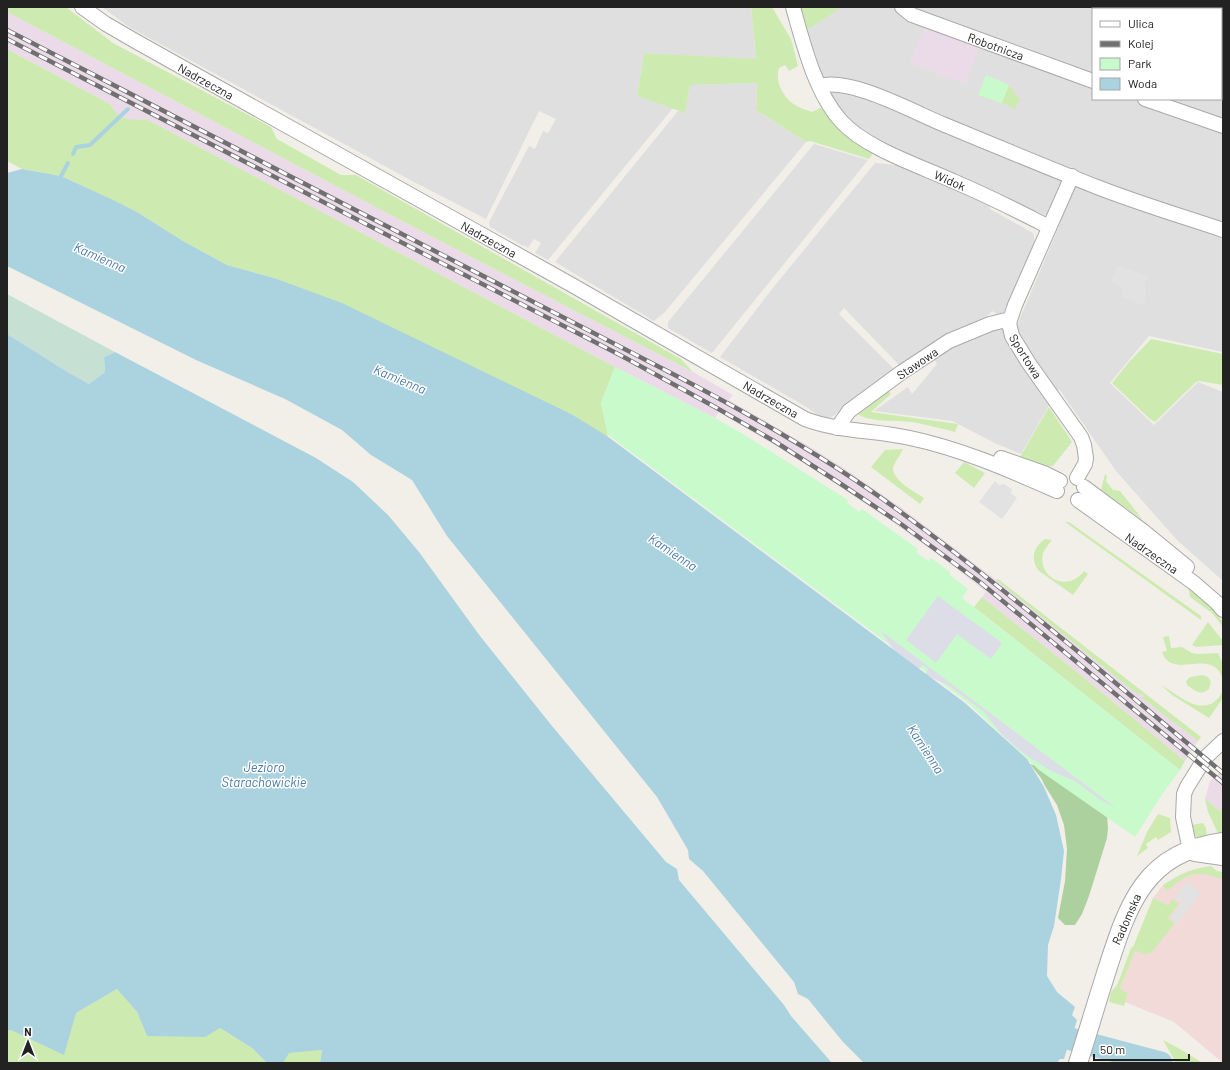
<svg xmlns="http://www.w3.org/2000/svg" width="1230" height="1070" viewBox="0 0 1230 1070" font-family="Barlow,sans-serif">
<style>
.residential{fill:#e0dfdf;fill-rule:evenodd}
.commercial{fill:#f2dad9}
.industrial{fill:#ebdbe8}
.grass{fill:#cdebb0}
.forest{fill:#add19e}
.wetland{fill:#c6e0d4}
.park{fill:#c8facc}
.parking{fill:#e2e2e2}
.plaza{fill:#dddde8}
.water{fill:#aad3df}
.lines{fill:none;stroke-linecap:round;stroke-linejoin:round}
.stream{stroke:#aad3df;stroke-width:4}
.river{stroke:#aad3df;stroke-width:23}
.minor-casing{stroke:#a9a9a9;stroke-width:16}
.tertiary-casing{stroke:#a9a9a9;stroke-width:20}
.minor{stroke:#fff;stroke-width:14}
.tertiary{stroke:#fff;stroke-width:18}
.rail-casing{stroke:#707070;stroke-width:4.5}
.rail{stroke:#fff;stroke-width:3;stroke-dasharray:9;stroke-linecap:butt}
.labels{text-anchor:middle;dominant-baseline:central;stroke-width:3;stroke-linejoin:round;paint-order:stroke}
.street-label{font-size:12px;fill:#222;stroke:#fff}
.water-label{font-size:13px;font-style:italic;fill:#4a7aab;stroke:#fff}
</style>
<rect width="100%" height="100%" fill="#f2efe9"/>
<path class="residential" d="M102 7H751L756 60 644 53 637 96 673 108 548 260 535 253 541 243 534 239 528 248 524 245 523 246 490 227 489 222 529 146 535 149 543 131 548 133 556 119 539 111 486 219 414 182 129 27Z
M841 7H1223V352L1149 336 1110 383 1154 425 1198 382 1223 392V581L1177 540 1116 471 1059 389 1021 454 997 444 952 421 874 411 908 387 912 394 937 364 933 358 956 343 993 328 1017 325 1061 222 924 162 878 139 849 121 836 102 822 75 807 30ZM1093 9H1221V99H1093Z
M757 83 756 110 806 142 665 312 654 321 555 262 678 111 685 112 690 85Z
M814 144 868 160 712 353 668 328V322Z
M875 163 897 165 926 176 989 204 990 209 1033 233 1035 241 1004 312 997 314 992 311 987 316 942 339 902 368 844 308 839 314 897 372 830 418 820 417 808 408 720 357 772 289Z"/>
<path class="commercial" d="M1188 871 1223 877V1063L1174 1022 1125 1002 1128 993 1120 990 1135 950 1145 954 1175 923 1168 918 1179 904 1168 905 1153 898 1163 885Z"/>
<path class="industrial" d="M7 12 423 232 693 372 733 395 729 400 807 445 842 467 903 509 996 580 1137 694 1140 692 1144 696 1143 698 1198 741 1185 761 1077 672 982 597 986 592 948 562 894 523 804 463 719 412 715 418 615 367 146 119 130 121 115 113 110 104 7 49Z
M925 25 980 46 965 84 910 63Z
M1223 769V807L1220 811 1205 799 1210 781Z"/>
<path class="grass" d="M7 7H66L113 43 271 127 277 139 341 175H356L681 359 693 372 423 232 7 12Z
M751 7H772L791 39 798 66 789 71 785 65 779 68C774 82 785 100 797 106 802 109 808 110 812 112L824 106 875 151 869 159 810 141 806 142 756 110 757 83 690 85 685 113 637 96 644 53 756 59Z
M800 7H842L807 30Z
M1090 7H1223V44H1221V9L1093 10Z
M7 49 110 104C119 120 129 121 146 119L615 367 601 403 608 435 607 436 274 278 227 265 183 241 137 212 61 176 22 169 7 161Z
M1009 85 1020 100 1015 109 1002 103Z
M1151 339 1223 354V385L1199 381 1196 382 1155 422 1150 419 1112 383 1129 362Z
M886 388 891 394 871 412 958 424 955 432C941 428 927 425 912 422 899 420 866 423 857 413Z
M1049 407 1072 442 1053 466H1044L1020 457Z
M903 449C901 454 894 463 893 468 893 481 915 492 924 498L920 504 871 467 885 450Z
M964 462 985 473 974 488 955 473Z
M1105 474 1107 476 1106 481 1113 490 1120 491 1143 520 1101 490Z
M1065 522H1069L1201 616V620Z
M1045 539 1052 540C1049 544 1045 548 1043 553 1037 578 1068 593 1084 571L1088 574 1073 595 1039 571C1030 560 1033 547 1045 539Z
M998 579 1201 737 1198 741 1142 698 1144 696 1140 693 1137 694 996 580Z
M1187 581 1195 587 1223 622V627L1212 613 1190 597Z
M982 597 1077 672 1185 761 1180 770 974 607Z
M1208 622 1223 641V645L1196 647 1192 645Z
M1169 636 1171 648 1182 647 1192 653 1197 654 1218 653 1223 664V698L1209 718 1172 695 1161 685C1176 693 1197 714 1214 702 1218 699 1222 694 1223 689 1224 683 1222 676 1219 671 1203 652 1172 679 1162 652L1167 651 1163 637Z
M1202 675 1208 677 1211 682 1209 689C1201 696 1195 691 1187 685L1186 681 1190 677Z
M1205 799 1220 811 1223 807V838H1220L1208 812Z
M1158 814 1170 818 1171 832 1158 840 1156 837 1146 844 1148 848 1137 856 1147 832Z
M1203 823 1206 828 1207 839C1195 839 1195 836 1191 825Z
M1211 866 1217 871 1223 872V879C1195 871 1190 871 1167 891L1163 885C1178 875 1193 868 1211 866Z
M1153 898 1168 905 1173 899 1179 904 1168 918 1175 923 1151 953 1145 954 1135 951 1120 989 1128 993 1124 1006 1109 1002 1111 992 1117 985 1121 975 1131 948 1133 947Z
M117 989 137 1012 147 1036 220 1028 252 1048 267 1063H7V1030L76 1013Z
M1163 1040 1180 1049 1203 1063H1176Z
M322 1050 320 1063H283L288 1053Z"/>
<path class="forest" d="M1030 764 1040 767 1107 815 1108 828 1107 838 1089 896 1082 914 1075 925H1065L1058 918 1065 881 1067 849 1064 825 1057 805 1045 786 1041 778Z"/>
<path class="wetland" d="M7 294 115 352 104 357 105 372 89 384 66 371 7 334Z"/>
<path class="park" d="M986 75 1009 85 1002 103 978 95Z
M615 367 715 418 743 434 848 500 847 503 859 512 862 509 918 549 916 552 928 561 931 558 950 572V575L968 589 962 598 1180 770 1161 796 1135 837 1039 770 967 702 608 435 601 403Z"/>
<path class="parking" d="M1117 265 1148 276 1145 285 1146 296 1143 305 1121 297 1124 288 1111 282Z
M995 481 999 485 1004 484 1012 489 1011 493 1017 498 1002 519 979 502Z
M1187 882 1201 893 1177 923 1170 918 1182 903 1174 897Z"/>
<path class="plaza" d="M938 596 1002 643 991 659 957 634 936 663 906 640Z
M880 630 1116 808 1099 799 1075 781 1051 771 1026 755 1003 736 984 712 948 685 925 675 928 669 923 665 917 670 896 653Z"/>
<path class="water" d="M22 169 61 176 113 200 137 212 183 241 227 265 274 278 342 303 571 414 607 436 965 703 1027 759 1044 787 1056 815 1064 851 1061 879 1054 926 1048 945 1047 976 1057 992 1075 1007 1072 1015 1077 1020 1072 1036H1068L1066 1040 1069 1043 1064 1059H1060L1057 1063H864L843 1042 808 999 798 994 794 982 703 871 689 859 688 850 657 797 447 536 412 480 371 455 342 430 285 399 196 360 7 266V173Z
M7 334 66 371 89 384 105 372 104 357 115 352 316 458 353 482 388 515 419 552 480 636 552 726 666 862 677 869 679 880 784 1005 791 1016 832 1063H320L322 1050 289 1053 283 1063H267L252 1048 220 1028 205 1037 147 1036 137 1012 117 989 76 1013 64 1055 11 1030H7Z"/>
<g class="lines">
<path class="stream" d="M73 154 76 147 90 145 128 109
M61 176 68 163"/>
<path class="river" d="M1047 1017 1050 1028 1067 1038 1161 1063"/>
<defs>
<path id="minor" d="M82 7 106 24 137 42 572 285 805 419C839 432 875 430 910 438 962 449 1009 470 1057 491
M793 7C803 43 815 92 841 121 865 148 920 166 953 181 986 195 1018 211 1049 227
M902 7 912 15 1093 81
M820 86C851 77 915 113 945 125 996 146 1046 167 1097 187 1138 203 1181 216 1223 230
M1145 99 1223 126
M1072 176 1015 305 1009 323 1012 336 1028 362 1081 437 1084 445 1086 458 1085 464 1077 478
M837 428 849 411 902 372 949 341 990 324 1010 319
M1001 458 1044 473 1060 481
M1084 487 1143 531 1187 567
M1078 500 1194 583 1216 602 1223 610
M1190 850 1183 817 1184 794 1187 787 1205 758 1223 741"/>
<path id="tertiary" d="M1195 852 1223 856
M1078 1063C1088 1032 1097 1001 1107 970 1128 904 1145 852 1223 842"/>
</defs>
<use href="#minor" class="minor-casing"/>
<use href="#tertiary" class="tertiary-casing"/>
<use href="#minor" class="minor"/>
<use href="#tertiary" class="tertiary"/>
<defs>
<path id="rail" d="M7 30 669 372C750 414 829 459 902 513 1013 594 1117 685 1223 773
M7 39 620 355 715 407 774 441 838 482 901 524 981 583 1223 783"/>
</defs>
<use href="#rail" class="rail-casing"/>
<use href="#rail" class="rail"/>
</g>
<g class="labels">
<g class="street-label">
<text transform="translate(996 46) rotate(20)">Robotnicza</text>
<text transform="translate(206 81) rotate(29)">Nadrzeczna</text>
<text transform="translate(950 180) rotate(24)">Widok</text>
<text transform="translate(489 239) rotate(29)">Nadrzeczna</text>
<text transform="translate(1026 356) rotate(58)">Sportowa</text>
<text transform="translate(917 363) rotate(-34)">Stawowa</text>
<text transform="translate(771 399) rotate(30)">Nadrzeczna</text>
<text transform="translate(1152 553) rotate(35)">Nadrzeczna</text>
<text transform="translate(1126 919) rotate(-66)">Radomska</text>
</g>
<g class="water-label">
<text transform="translate(100 257) rotate(24)">Kamienna</text>
<text transform="translate(400 379) rotate(23)">Kamienna</text>
<text transform="translate(673 552) rotate(34)">Kamienna</text>
<text transform="translate(926 749) rotate(57)">Kamienna</text>
<text x="264" y="767">Jezioro<tspan x="264" dy="15">Starachowickie</tspan></text>
</g>
</g>
<rect width="1230" height="1070" fill="none" stroke="#222222" stroke-width="16"/>
<rect x="1092" y="8" width="130" height="92" fill="#ffffff" stroke="#a7a7a7"/>
<rect x="1100" y="21" width="20" height="6" fill="#ffffff" stroke="#a7a7a7"/>
<text x="1128" y="28" font-size="12" fill="#222222">Ulica</text>
<rect x="1100" y="41" width="20" height="6" fill="#707070" stroke="#a7a7a7"/>
<text x="1128" y="48" font-size="12" fill="#222222">Kolej</text>
<rect x="1100" y="58" width="20" height="12" fill="#c8facc" stroke="#a7a7a7"/>
<text x="1128" y="68" font-size="12" fill="#222222">Park</text>
<rect x="1100" y="78" width="20" height="12" fill="#aad3df" stroke="#a7a7a7"/>
<text x="1128" y="88" font-size="12" fill="#222222">Woda</text>
<g transform="translate(28 1042)" stroke="#ffffff" stroke-width="3" paint-order="stroke">
<path d="M0-3L7 15L0 10L-7 15Z" fill="#222222"/>
<text y="-6" font-size="11" font-weight="bold" text-anchor="middle" fill="#222222">N</text>
</g>
<path d="M1094 1054v6h95v-6" fill="none" stroke="#222222" stroke-width="2"/>
<text x="1100" y="1054" font-size="12" fill="#222222" stroke="#ffffff" stroke-width="3" paint-order="stroke">50 m</text>
</svg>
